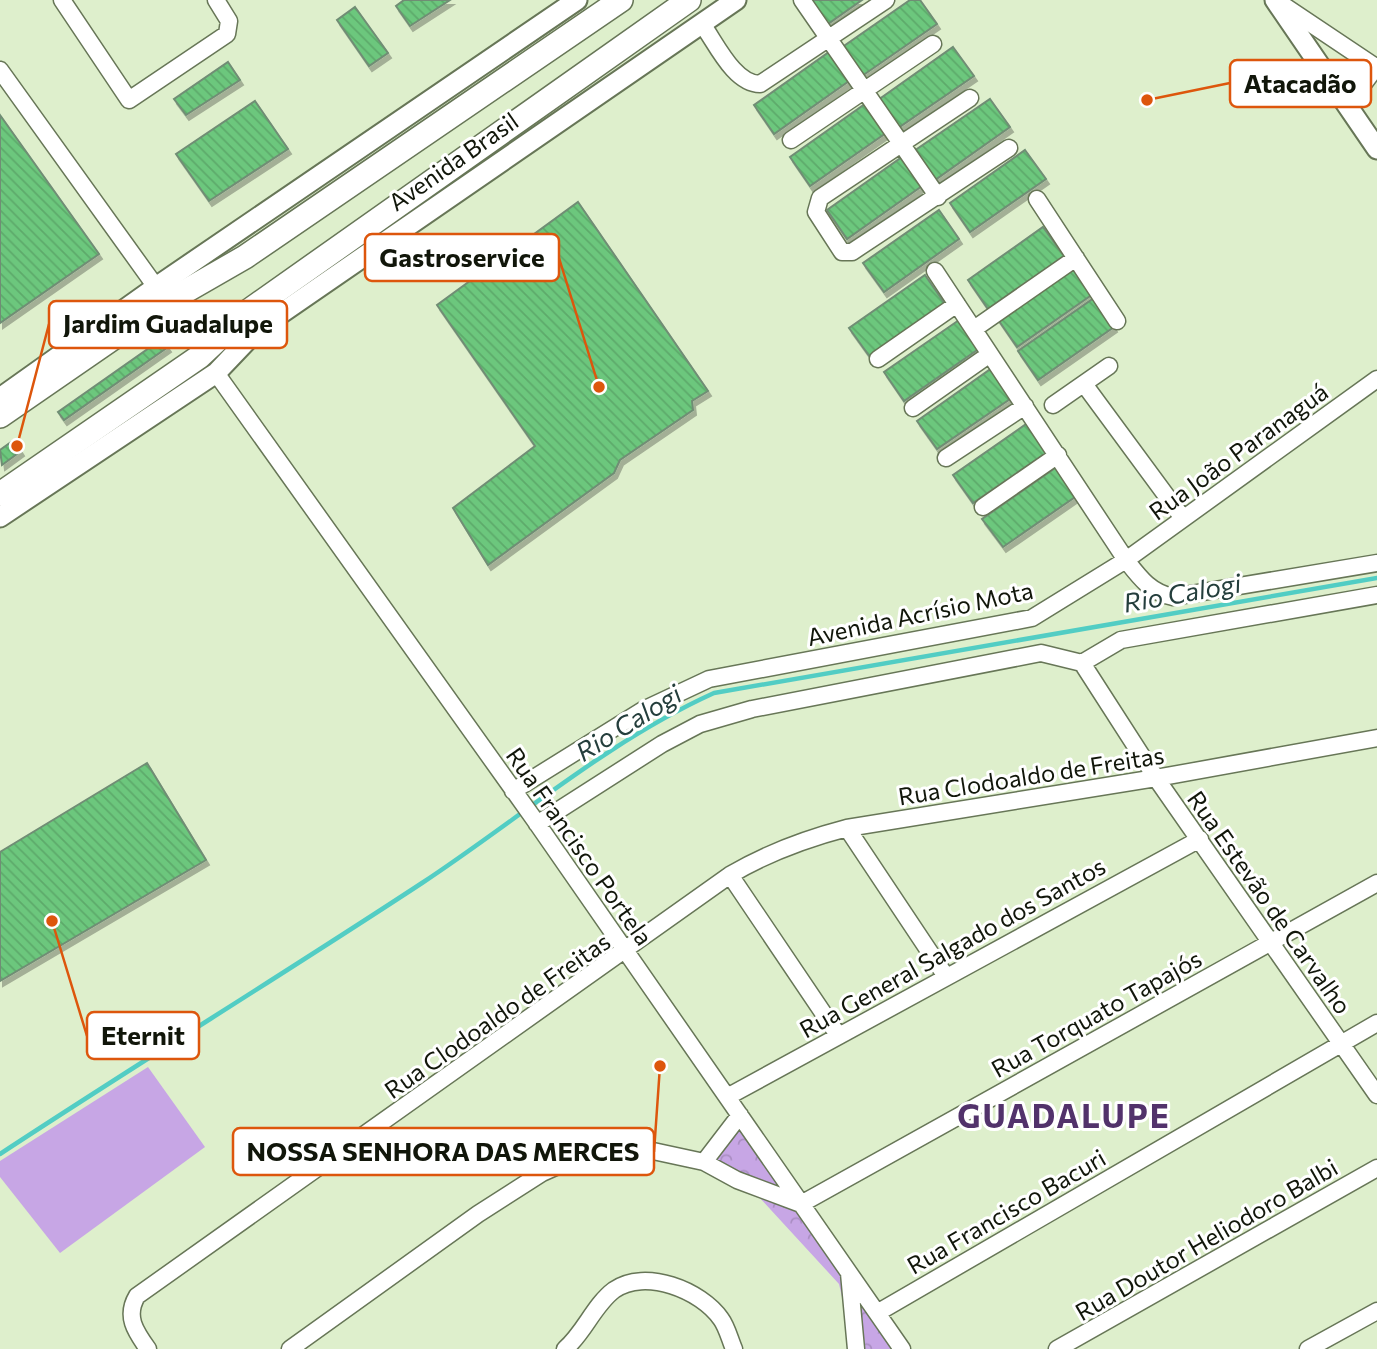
<svg xmlns="http://www.w3.org/2000/svg" width="1377" height="1349" viewBox="0 0 1377 1349" font-family="Commissioner,sans-serif">
<style>
.green{fill:#c7a6e5}
.park{fill:url(#park-crowns)}
.lines{fill:none;stroke-linecap:round;stroke-linejoin:round}
.stream{stroke:#52cdc4;stroke-width:4.5}
.building{fill:url(#building-back-hatch);stroke:#708d74;stroke-width:2;filter:url(#shadow)}
.minor-casing{stroke:#677657;stroke-width:19}
.major-casing{stroke:#677657;stroke-width:23}
.highway-casing{stroke:#677657;stroke-width:26}
.minor{stroke:#fff;stroke-width:16}
.major{stroke:#fff;stroke-width:19}
.highway{stroke:#fff;stroke-width:23}
.labels{text-anchor:middle;dominant-baseline:central;stroke-width:6;stroke-linejoin:round;paint-order:stroke}
.street-label{font-size:24px;fill:#11160a;stroke:#fff}
.water-label{font-size:26px;font-style:italic;fill:#243e3c;stroke:#fff}
.district-label{font-size:32px;font-weight:bold;letter-spacing:2px;fill:#52326b;stroke:#fff}
.leader{fill:none;stroke:#dd560c;stroke-width:2.5}
.callout-dot{fill:#dd560c;stroke:#fff;stroke-width:2.5}
.callout{fill:#fff;stroke:#dd560c;stroke-width:2.5}
.callout-label{font-size:26px;text-anchor:middle;font-weight:bold;fill:#11160a}
</style>
<defs>
<pattern id="park-crowns" width="20" height="18" patternUnits="userSpaceOnUse" patternTransform="scale(1.75)"><rect width="20" height="18" fill="#c7a6e5"/><path d="M2 6a3 3 0 1 1 6 0M12 15a3 3 0 1 1 6 0" fill="none" stroke="#aa8ec3"/></pattern>
<pattern id="building-back-hatch" width="6" height="6" patternUnits="userSpaceOnUse" patternTransform="scale(1.75)"><rect width="6" height="6" fill="#6cc77d"/><path d="M-1 5l2 2M0 0l6 6M5-1l2 2" fill="none" stroke="#5daa6b"/></pattern>
<filter id="shadow"><feDropShadow dx="3" dy="5" stdDeviation="0" flood-color="#0004"/></filter>
</defs>
<rect width="100%" height="100%" fill="#deefcc"/>
<path class="green" d="M148 1067 205 1147 60 1253 0 1177V1161Z"/>
<path class="park" d="M738 1125 902 1349H854L839 1284 737 1173 708 1161Z"/>
<g class="lines">
<path class="stream" d="M0 1154C140 1062 282 975 422 883 519 819 608 741 714 693L1377 578"/>
</g>
<path class="building" d="M404 0H450L410 26 396 6Z
M806 0H862L825 26Z
M910 0H920L937 24 862 76 841 48Z
M355 7 388 53 369 66 337 20Z
M953 47 974 76 898 128 878 100Z
M829 52 849 81 774 134 754 105Z
M228 62 240 80 186 115 174 99Z
M990 99 1010 127 935 180 914 151Z
M255 101 288 149 209 201 176 154Z
M865 104 886 133 810 186 790 157Z
M0 115 99 254 0 323Z
M1025 150 1046 179 970 232 950 203Z
M902 157 922 186 847 239 827 210Z
M578 202 708 391 692 401 693 410 620 460 614 473 488 565 453 508 535 446 437 305Z
M939 210 959 239 884 292 863 263Z
M1043 227 1064 256 988 309 968 280Z
M1073 265 1093 294 1017 347 997 318Z
M925 275 945 304 870 357 849 328Z
M1094 298 1114 327 1038 380 1018 351Z
M959 320 980 348 904 401 884 372Z
M162 339 168 347 64 420 58 412Z
M992 368 1013 397 937 449 917 421Z
M1029 422 1049 451 973 503 953 475Z
M14 440 21 451 2 465 0 450Z
M1058 466 1078 495 1003 547 982 519Z
M147 763 206 860 0 981V852Z"/>
<g class="lines">
<defs>
<path id="minor" d="M62 0 129 100 227 34 229 21 216 0
M802 0 938 197
M1280 3 1377 68
M702 24C716 43 734 84 760 84L886 0
M0 70 156 287
M970 98 820 198 816 212 842 252H852L1009 148
M1347 106 1377 66
M791 140 933 44
M1037 199 1117 321
M935 271 1126 560 1377 379
M974 329 1076 258
M878 359 957 304
M216 373 534 819 902 1349
M1084 384 1182 517
M1053 405 1109 366
M913 408 990 354
M946 458 1025 406
M983 507 1058 455
M1082 663 1156 778 1377 1095
M513 791 643 710 709 679 1032 618 1126 560C1140 578 1150 592 1173 597L1377 563
M537 824 662 744 700 724 752 709 1041 653 1082 663 1121 640 1377 595
M847 828 945 975
M730 875 838 1035
M727 1097 1200 839
M704 1162 740 1115
M849 1273 856 1349
M877 1313 1377 1023
M148 1349C135 1331 125 1316 137 1296L730 875C767 853 805 839 847 828L1156 778 1377 738
M290 1349 478 1214 542 1173 569 1161 601 1152 653 1151 704 1162 737 1180 801 1204 1377 883
M565 1349C584 1333 594 1305 614 1290 645 1268 701 1290 721 1319 727 1327 730 1340 734 1349
M1057 1349 1377 1168
M1308 1349 1377 1311"/>
<path id="major" d="M1275 0 1377 149
M0 398 156 287 577 0
M0 517 216 373 257 330 736 0"/>
<path id="highway" d="M0 416 158 307 245 257 621 0
M0 494 199 357 247 312 689 0"/>
</defs>
<use href="#minor" class="minor-casing"/>
<use href="#major" class="major-casing"/>
<use href="#highway" class="highway-casing"/>
<use href="#minor" class="minor"/>
<use href="#major" class="major"/>
<use href="#highway" class="highway"/>
</g>
<g class="labels">
<g class="street-label">
<text transform="translate(453 161) rotate(-35)">Avenida Brasil</text>
<text transform="translate(1238 451) rotate(-36)">Rua João Paranaguá</text>
<text transform="translate(920 613) rotate(-12)">Avenida Acrísio Mota</text>
<text transform="translate(1031 775) rotate(-9)">Rua Clodoaldo de Freitas</text>
<text transform="translate(580 846) rotate(55)">Rua Francisco Portela</text>
<text transform="translate(1270 902) rotate(55)">Rua Estevão de Carvalho</text>
<text transform="translate(952 947) rotate(-29)">Rua General Salgado dos Santos</text>
<text transform="translate(1096 1013) rotate(-29)">Rua Torquato Tapajós</text>
<text transform="translate(497 1015) rotate(-35)">Rua Clodoaldo de Freitas</text>
<text transform="translate(1006 1211) rotate(-30)">Rua Francisco Bacuri</text>
<text transform="translate(1206 1239) rotate(-30)">Rua Doutor Heliodoro Balbi</text>
</g>
<g class="water-label">
<text transform="translate(1182 592) rotate(-10)">Rio Calogi</text>
<text transform="translate(628 722) rotate(-32)">Rio Calogi</text>
</g>
<g class="district-label">
<text x="1064" y="1115">GUADALUPE</text>
</g>
</g>
<path class="leader" d="M1147 100L1230 83M599 387L559 258M17 446L49 324M52 921L87 1036M660 1066L654 1152"/>
<g class="callout-dot">
<circle cx="1147" cy="100" r="7"/>
<circle cx="599" cy="387" r="7"/>
<circle cx="17" cy="446" r="7"/>
<circle cx="52" cy="921" r="7"/>
<circle cx="660" cy="1066" r="7"/>
</g>
<g class="callout">
<rect x="1230" y="60" width="141" height="47" rx="7"/>
<rect x="365" y="234" width="194" height="47" rx="7"/>
<rect x="49" y="301" width="238" height="47" rx="7"/>
<rect x="87" y="1012" width="112" height="47" rx="7"/>
<rect x="233" y="1128" width="421" height="47" rx="7"/>
</g>
<g class="callout-label">
<text x="1300" y="93">Atacadão</text>
<text x="462" y="267">Gastroservice</text>
<text x="168" y="333">Jardim Guadalupe</text>
<text x="143" y="1045">Eternit</text>
<text x="443" y="1161">NOSSA SENHORA DAS MERCES</text>
</g>
</svg>
